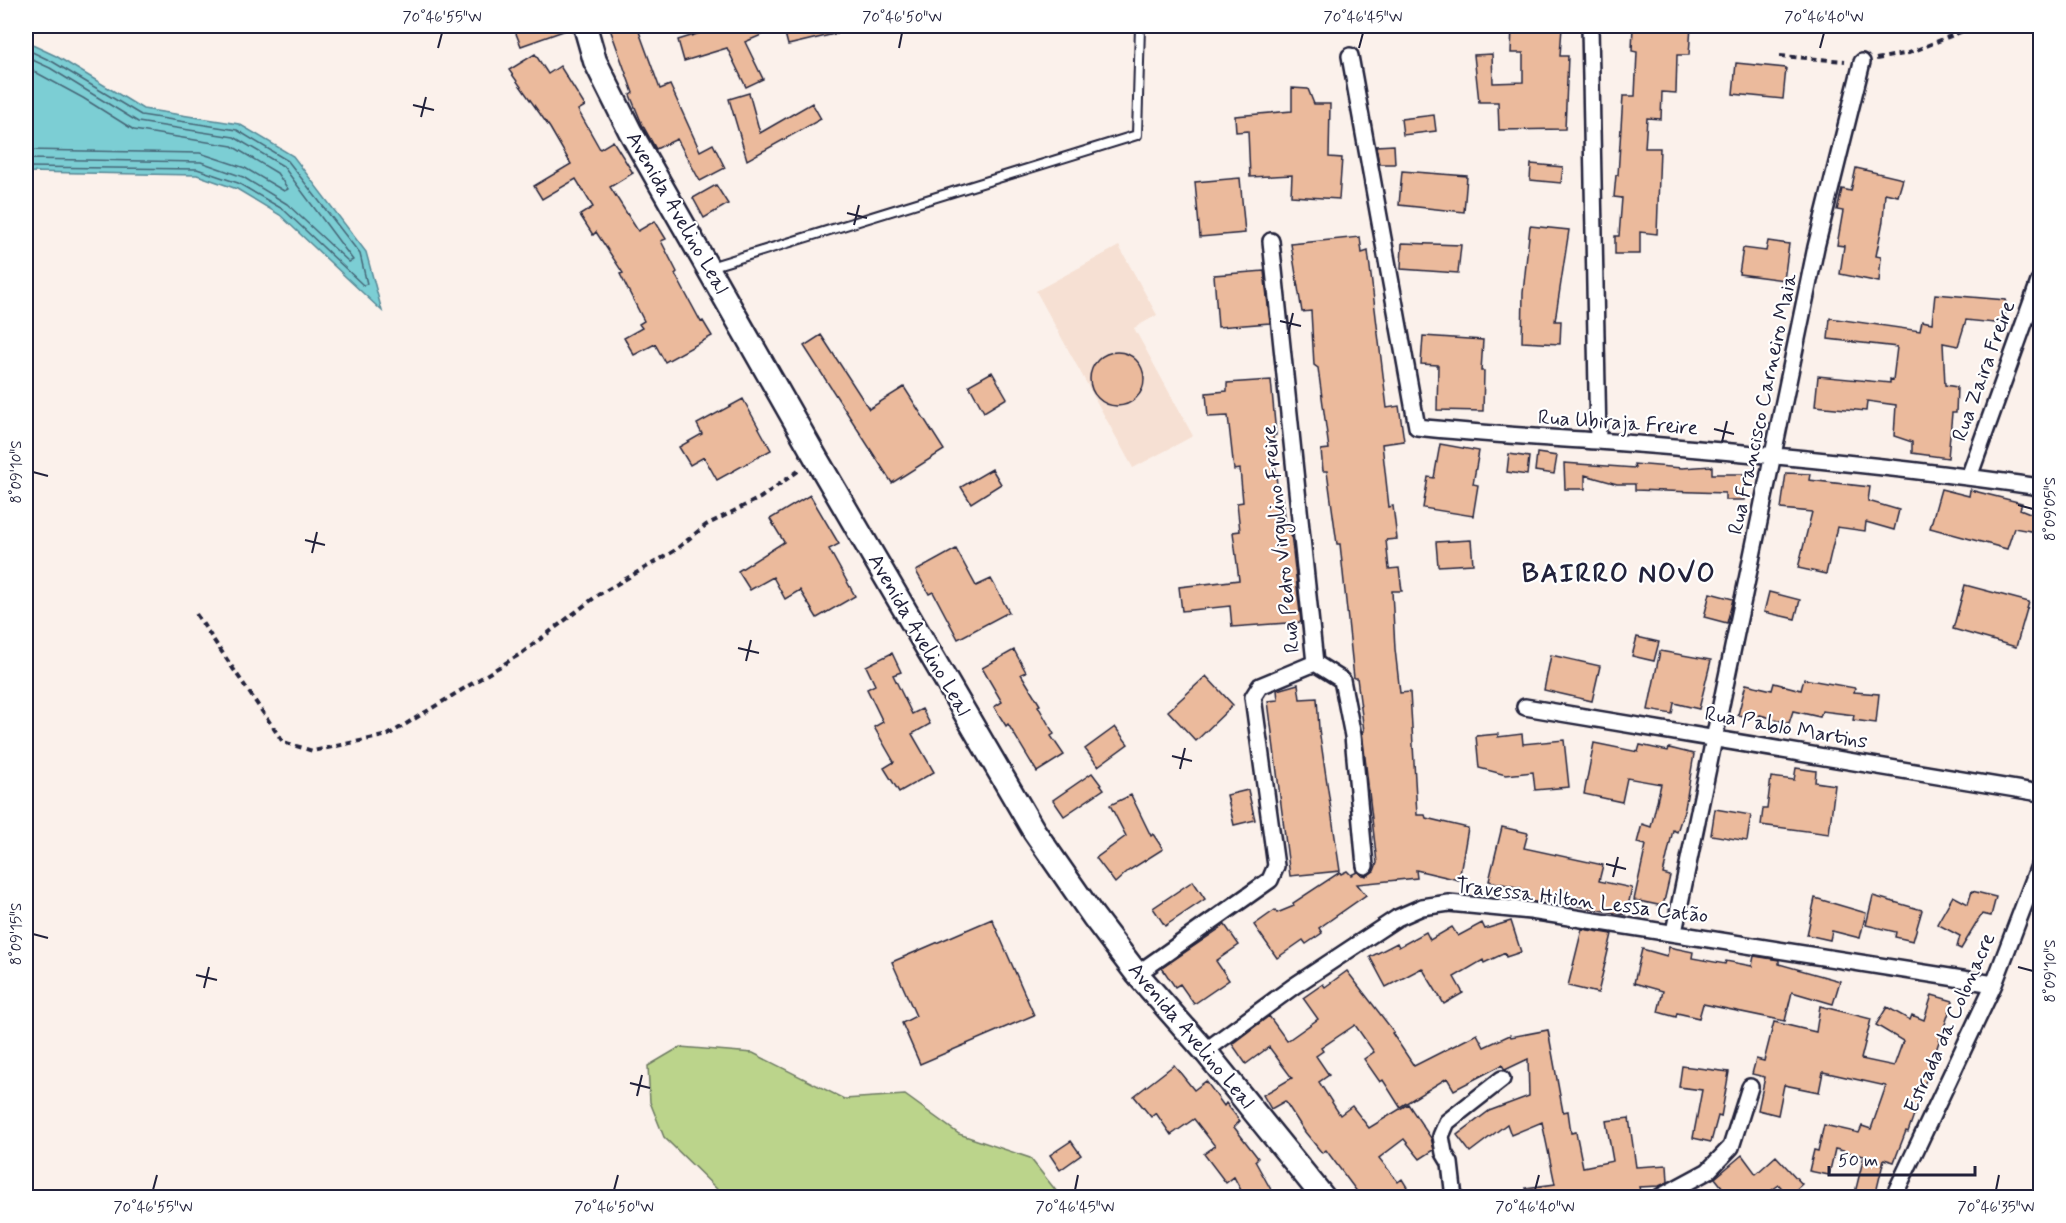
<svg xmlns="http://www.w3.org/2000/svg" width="2066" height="1223" viewBox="0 0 2066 1223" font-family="Mynerve,sans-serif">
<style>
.built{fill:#f6e0d3}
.green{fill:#bbd48b;stroke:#6e7b63;stroke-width:1.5}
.water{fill:#7cced4;stroke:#588997;stroke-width:1.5}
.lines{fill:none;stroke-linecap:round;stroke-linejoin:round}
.shore{stroke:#466778;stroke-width:1.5}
.building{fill:#ebba9c;stroke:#22223b;stroke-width:1.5}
.lane-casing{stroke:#22223b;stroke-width:12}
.street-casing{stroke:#22223b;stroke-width:20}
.secondary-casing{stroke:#22223b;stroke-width:27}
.path{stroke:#22223b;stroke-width:4;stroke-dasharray:6 4.5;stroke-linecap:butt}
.lane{stroke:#fff;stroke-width:8}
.street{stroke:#fff;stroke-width:15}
.secondary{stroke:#fff;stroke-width:22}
.ticks{fill:none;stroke:#22223b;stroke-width:2}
.labels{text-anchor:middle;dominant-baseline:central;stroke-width:4.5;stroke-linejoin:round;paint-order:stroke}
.street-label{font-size:21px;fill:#22223b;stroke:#fff}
.district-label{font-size:27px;font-weight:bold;letter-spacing:1.5px;fill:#22223b;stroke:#fff}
.neatline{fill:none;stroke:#22223b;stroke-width:2}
.ticks-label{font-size:15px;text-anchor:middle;fill:#22223b}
</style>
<rect width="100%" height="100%" fill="#fbf1eb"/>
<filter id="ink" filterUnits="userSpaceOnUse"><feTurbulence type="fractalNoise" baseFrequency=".0167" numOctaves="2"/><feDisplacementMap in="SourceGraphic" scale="12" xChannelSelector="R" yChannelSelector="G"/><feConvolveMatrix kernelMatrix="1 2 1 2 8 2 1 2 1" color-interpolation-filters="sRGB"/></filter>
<g filter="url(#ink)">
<path class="built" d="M1119 246 1157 315 1134 328 1193 436 1133 468 1036 291Z"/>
<path class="green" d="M680 1047 753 1053 844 1099 905 1095 959 1134 1030 1158 1061 1197H725L664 1137 650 1102 648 1066Z"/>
<path class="water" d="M26 42 56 56 143 109 239 124 293 156 366 252 382 311 280 215 237 189 197 175 26 172Z"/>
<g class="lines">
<path class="shore" d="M26 49 53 62 141 115 237 130 288 161 360 254 367 284 363 285 284 210 238 183 197 169 26 167
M26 57 50 68 138 122 234 137 283 166 353 260 349 262 287 204 243 177 201 162 26 159
M26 67 83 98 134 130 232 146 277 173 288 189 284 191 245 168 200 153 26 150"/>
</g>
<path class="building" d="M513 26H572V28L521 46Z
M609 26H637L660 89 670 85 700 151 713 144 725 168 700 181 677 139 656 149 642 124 630 95 633 93Z
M723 26H783L745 42 763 79 746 87 727 48 684 61 678 40Z
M783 26H843V32L788 45Z
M1512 26 1562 27 1560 56H1568L1565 129 1499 130 1498 102H1479L1474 55 1492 54 1493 83 1523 82V53H1511Z
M1633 26H1691L1689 55H1677L1676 93 1662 92 1661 119 1647 118 1645 148H1660L1657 234 1640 232V254H1615V236H1619L1622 198 1614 197 1616 175H1618L1623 96H1635L1637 52 1632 51Z
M535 54 548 74 560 66 585 106 578 110 600 149 613 141 633 173 610 187 638 231 655 221 666 239 661 241 677 272 675 274 701 322 703 321 712 336 665 362 655 344 634 355 624 338 642 328 639 324 644 321 620 274 623 273 596 232 593 235 580 215 593 207 576 179 542 199 534 186 571 164 550 128 509 70Z
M1736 63 1786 68 1783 99 1733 94Z
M1292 88 1308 89 1314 104H1330L1329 157 1342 158 1339 199 1291 196 1292 175 1250 177 1248 131 1236 132 1235 116 1292 111Z
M749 93 760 133 812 103 821 119 747 160 729 99Z
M1434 115 1436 131 1403 135 1401 119Z
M1394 145 1395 164H1379L1376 146Z
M1531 164 1563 167 1561 183 1530 180Z
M1856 168 1903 179 1898 196 1885 193 1883 221 1876 256 1881 257 1879 282 1840 274 1844 246 1837 245 1843 211 1837 210 1842 189 1851 191Z
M1402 171 1467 176 1464 212 1399 205Z
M1240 178 1245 233 1200 237 1195 182Z
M716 185 728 204 704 218 693 198Z
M1530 226 1569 230 1555 321H1561L1560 344 1522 342 1523 293Z
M1360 237 1362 253 1368 251 1387 408 1399 406 1404 441 1382 444 1389 507 1393 506 1397 539 1386 540 1389 569 1399 568 1402 591H1392L1395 649 1400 693 1410 692 1417 815H1425L1426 818 1468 828 1459 880 1416 870 1417 878 1357 884 1366 895 1319 928 1322 933 1306 944 1303 940 1277 958 1254 925 1275 910 1277 913 1294 906 1293 903 1340 872 1341 874 1347 871 1351 875 1357 872 1366 876 1374 871 1377 863 1362 731H1364L1357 678H1354L1340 544H1337L1327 471H1323L1321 450 1329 449 1318 368 1314 365 1311 311 1302 312 1291 244Z
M1768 241 1789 244 1784 280 1739 274 1743 248 1766 251Z
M1402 243 1461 245 1458 273 1401 269Z
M1264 271 1270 323 1218 327 1214 275Z
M1935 294 2006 300 2004 324 1966 320 1958 346 1943 343 1945 385 1957 387 1956 413H1952L1948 458 1912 453V442L1894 436 1896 405 1867 401 1866 411 1815 406 1818 376 1890 383V379L1893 380 1897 347 1828 339 1830 318 1920 331 1922 321 1932 323Z
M821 335 869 409 904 387 944 450 892 483 804 346Z
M1423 336 1483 340 1481 371H1484L1483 411 1437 410 1438 365 1421 364Z
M1090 379a27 27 0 1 1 54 0a27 27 0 1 1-54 0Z
M992 372 1007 398 984 412 969 385Z
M1271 380 1276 435 1273 436 1278 498H1282L1285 526 1290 525 1301 622 1232 627 1230 606 1182 611 1179 587 1239 580 1233 532 1240 531 1237 503 1243 502 1240 469 1234 470 1228 416 1208 417 1206 393 1227 391V383Z
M743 399 771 450 717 480 704 457 690 465 679 447 702 434 697 424Z
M1440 444 1479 451 1473 484 1478 485 1473 516 1423 508 1428 477 1434 478Z
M1537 453 1557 456 1554 474 1535 471Z
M1509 454 1529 457 1527 475 1507 472Z
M1564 463 1635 468 1634 464 1682 468 1712 466V474H1744L1745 500H1725V493L1635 490V484H1617L1585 475V489H1565Z
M992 469 1001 484 971 503 961 487Z
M1786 473 1810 474 1809 480 1870 487 1868 501 1899 510 1894 530 1866 522 1865 531 1837 527 1826 574 1798 568 1812 512 1781 509Z
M1941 489 1969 496 1970 490 2022 503 2020 509 2040 517V520L2036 532 2014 528 2007 549 1930 528Z
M810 495 839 544 829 549 855 596 817 618 800 590 785 599 773 577 750 590 738 571 784 542 770 519Z
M1471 540 1473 564 1438 566 1436 542Z
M956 549 976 586 991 579 1009 612 958 639 933 592 929 594 916 571Z
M1965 585 2029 602 2016 647 1953 629Z
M1769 592 1800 600 1795 619 1764 612Z
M1710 593 1733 599 1727 623 1704 617Z
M1637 637 1659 642 1654 661 1632 656Z
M1014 650 1026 672 1021 674 1040 705 1038 706 1054 734 1051 736 1064 755 1037 772 1008 724 1006 726 994 707 1002 702 982 668Z
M1660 651 1711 660 1699 709 1674 703 1672 714 1648 710Z
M892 653 901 672 893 675 912 714 922 709 930 724 912 734 934 772 899 792 884 768 894 762 874 727 883 722 867 689 875 685 866 666Z
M1551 655 1600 666 1592 701 1544 690Z
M1206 676 1233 705 1196 741 1168 711Z
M1804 679 1855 688 1854 692 1879 694 1876 723 1853 720 1854 715 1822 711 1820 717 1793 711 1789 723 1760 715 1758 719 1738 715 1746 684 1772 690 1774 683 1801 690Z
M1298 684 1300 699 1317 698 1319 729 1340 871 1290 876 1268 701 1278 700 1277 690Z
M1115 727 1128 744 1098 766 1085 749Z
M1498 734V737L1522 734 1523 744 1564 740 1569 787 1535 790 1533 772 1506 775 1479 768 1476 736Z
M1594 743 1638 752 1640 745 1668 751 1669 748 1694 754 1685 808 1677 832 1673 830 1663 874 1670 876 1663 906 1634 900 1646 845 1637 843 1642 824 1651 827 1661 784 1627 778 1622 802 1584 794Z
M1796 768 1816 771 1815 782 1835 785 1829 834 1761 825 1763 809H1767L1771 777 1794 780Z
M1092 773 1104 789 1064 816 1053 800Z
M1248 790 1255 820 1234 825 1227 795Z
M1131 795 1151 836 1153 834 1163 849 1128 871 1115 883 1096 858 1126 836 1110 805Z
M1715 809 1751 815 1747 841 1711 835Z
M1502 827 1528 833 1524 848 1603 865 1599 881 1632 888 1626 915 1541 899 1540 903 1519 899 1521 888 1489 881Z
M1193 881 1205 899 1165 926 1153 908Z
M1972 891 1996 897 1991 916 1982 914 1961 949 1957 947 1960 936 1937 924 1953 896 1968 904Z
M1873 896 1922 910 1913 941 1895 937 1896 932 1866 925Z
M1815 898 1866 913 1860 938 1832 931 1830 940 1807 935Z
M992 919 1034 1015 920 1064 902 1023 916 1016 892 962Z
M1511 921 1521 952 1506 957 1505 953 1484 963 1483 960 1454 977 1463 993 1444 1004 1422 968 1386 987 1370 957 1397 943 1399 947 1426 932 1430 940 1452 927 1458 936 1482 923 1485 929Z
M1225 925 1239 945 1216 961 1229 980 1194 1004 1180 984 1175 987 1162 968Z
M1582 929 1612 934 1598 993 1568 986Z
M1669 947 1693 952 1692 958 1725 964 1726 961 1752 966 1754 956 1779 960V964L1840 981 1833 1004 1792 992 1785 1021 1703 1004 1699 1018 1677 1013 1676 1017 1658 1012 1663 991 1634 983 1642 949 1667 956Z
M1347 971 1394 1032 1392 1033 1414 1066 1477 1034 1484 1047 1510 1035 1511 1037 1548 1030 1563 1112 1568 1111 1571 1133 1576 1132 1583 1167 1613 1161 1606 1121 1629 1118 1636 1167 1667 1165 1668 1182 1659 1186 1639 1187 1642 1197H1622L1621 1195 1606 1197H1527L1526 1188 1555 1184 1542 1122 1511 1135 1507 1124 1470 1152 1457 1135 1489 1111 1529 1096 1528 1059 1505 1070 1502 1065 1454 1090 1447 1078 1400 1107 1383 1080 1380 1082 1364 1059 1374 1052 1355 1025 1321 1048 1323 1051 1316 1056 1329 1075 1319 1082 1340 1115 1352 1106 1369 1128 1408 1104 1431 1138 1434 1150 1420 1159 1404 1139 1379 1158 1398 1182 1402 1179 1413 1197H1361L1326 1150 1322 1153 1305 1132 1285 1101 1271 1109 1263 1095 1292 1078 1269 1047 1246 1064 1232 1044 1269 1016 1287 1041 1318 1019 1303 998 1323 984 1325 987Z
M1932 995 1953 1001 1908 1132 1906 1131 1894 1162 1884 1159 1875 1197H1854L1864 1156 1835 1149 1829 1175 1809 1171 1814 1150 1818 1151 1824 1125 1859 1133 1862 1126 1871 1129 1886 1086 1823 1072 1819 1092 1784 1085 1778 1115 1758 1110 1765 1077 1752 1074 1756 1059 1764 1061 1774 1022 1816 1032 1820 1006 1871 1019 1861 1059 1894 1066 1903 1041 1876 1025 1887 1007 1910 1020 1912 1015 1924 1020Z
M1174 1065 1194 1090 1206 1081 1224 1106 1226 1103 1240 1121 1234 1127 1258 1158 1255 1161 1275 1197H1259L1255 1190 1244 1196 1234 1177 1226 1183 1204 1154 1215 1146 1194 1119 1171 1135 1156 1113 1151 1117 1134 1096Z
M1682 1066 1729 1072 1721 1117 1718 1116 1711 1142 1693 1138 1702 1090 1679 1087Z
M1071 1141 1081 1155 1060 1170 1050 1155Z
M1742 1155 1756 1174 1776 1156 1802 1184 1789 1196 1779 1185 1762 1197H1730L1715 1178Z"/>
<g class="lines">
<defs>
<path id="lane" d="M710 267 1137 135 1140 26"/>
<path id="street" d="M1590 26 1598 441
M1350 56 1417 427C1478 434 1538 437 1598 441 1746 452 1894 466 2040 487
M1271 241 1315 663
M1969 477 2040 279
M1315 663 1342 680 1353 736 1365 866
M1525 707 2040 793
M1674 932 1816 247 1862 62
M1137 974 1270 880 1276 866 1253 697 1260 686 1315 663
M1205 1051 1294 986 1397 918 1422 907 1449 903 1531 911 1994 984
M1454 1198 1450 1163 1444 1153 1441 1136 1447 1122 1502 1079
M1658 1198 1708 1171 1731 1147 1750 1087
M1893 1198 1994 984 2040 863"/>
<path id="secondary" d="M585 26 595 61 630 131 816 458 1034 831 1093 916 1137 974 1205 1051 1324 1198"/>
</defs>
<use href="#lane" class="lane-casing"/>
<use href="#street" class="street-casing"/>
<use href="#secondary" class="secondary-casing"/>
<path class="path" d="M1780 56 1845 61
M1876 59 1909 53 1968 29 1970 26
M196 614 283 742 313 751 388 735 522 653 598 595 674 551 706 525 760 498 801 469"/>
<use href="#lane" class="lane"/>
<use href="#street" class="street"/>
<use href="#secondary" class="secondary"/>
</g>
</g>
<path class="ticks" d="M438 48 442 33M899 48 902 33M1359 48 1363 33M1820 48 1824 33M413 105 434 110M421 117 426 97M847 213 867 218M854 225 859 205M1280 321 1301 326M1288 334 1293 313M1714 429 1734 434M1722 442 1727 421M33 472 48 476M2018 505 2033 509M305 540 325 545M312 553 317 532M738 648 759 653M746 661 751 640M1172 756 1192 761M1180 769 1185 748M1606 864 1626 869M1613 877 1618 857M33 934 48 938M2018 967 2033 971M196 975 217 980M204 988 209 967M630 1083 650 1088M637 1096 642 1075M153 1190 157 1175M614 1190 618 1175M1075 1190 1078 1175M1535 1190 1539 1175M1996 1190 1999 1175"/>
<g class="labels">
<g class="street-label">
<text transform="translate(677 213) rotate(60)">Avenida Avelino Leal</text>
<text transform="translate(1984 371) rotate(-70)">Rua Zaira Freire</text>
<text transform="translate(1763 404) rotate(-78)">Rua Francisco Carneiro Maia</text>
<text transform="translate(1618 423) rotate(4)">Rua Ubiraja Freire</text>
<text transform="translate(1281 539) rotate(-96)">Rua Pedro Virgulino Freire</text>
<text transform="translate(919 635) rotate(60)">Avenida Avelino Leal</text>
<text transform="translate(1786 728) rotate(10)">Rua Pablo Martins</text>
<text transform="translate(1582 901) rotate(7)">Travessa Hilton Lessa Catão</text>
<text transform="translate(1950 1023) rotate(-66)">Estrada da Colonacre</text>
<text transform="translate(1191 1036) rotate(50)">Avenida Avelino Leal</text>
</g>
<g class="district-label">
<text x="1619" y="574">BAIRRO NOVO</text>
</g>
</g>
<rect width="2066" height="1223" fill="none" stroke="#fff" stroke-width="66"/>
<path d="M1829 1166v9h146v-9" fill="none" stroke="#22223b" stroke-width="3"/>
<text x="1838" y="1166" font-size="18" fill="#22223b" stroke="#ffffff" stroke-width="4.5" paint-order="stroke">50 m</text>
<rect x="33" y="33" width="2000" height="1157" class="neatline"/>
<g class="ticks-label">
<text x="442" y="22">70°46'55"W</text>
<text x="902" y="22">70°46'50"W</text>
<text x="1363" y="22">70°46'45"W</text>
<text x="1824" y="22">70°46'40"W</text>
<text transform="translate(16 472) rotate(-90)" y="5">8°09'10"S</text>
<text transform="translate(2050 509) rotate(-90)" y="5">8°09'05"S</text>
<text transform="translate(16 934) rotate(-90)" y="5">8°09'15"S</text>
<text transform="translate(2050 971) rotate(-90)" y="5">8°09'10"S</text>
<text x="153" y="1212">70°46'55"W</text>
<text x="614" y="1212">70°46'50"W</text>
<text x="1075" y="1212">70°46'45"W</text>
<text x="1535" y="1212">70°46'40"W</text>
<text x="1996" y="1212">70°46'35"W</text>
</g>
</svg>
